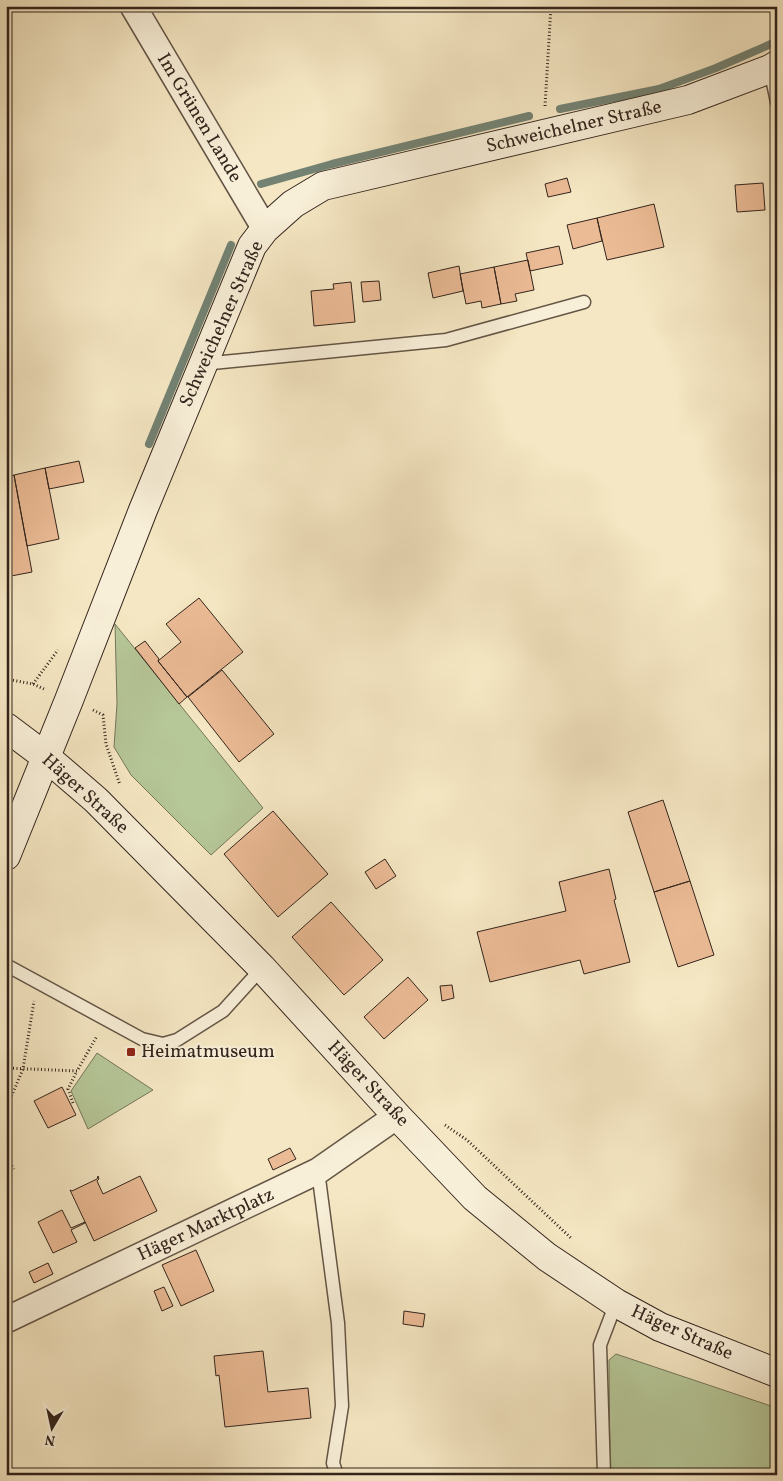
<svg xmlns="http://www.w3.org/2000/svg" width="783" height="1481" viewBox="0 0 783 1481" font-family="Vollkorn,serif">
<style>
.green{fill:#b6c798;stroke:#74765a}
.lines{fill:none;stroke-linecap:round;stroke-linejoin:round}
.stream{stroke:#738273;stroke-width:8}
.building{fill:#ebbb95;stroke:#33241c}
.lane-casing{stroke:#645546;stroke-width:15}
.street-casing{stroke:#645546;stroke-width:28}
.secondary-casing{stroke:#33241c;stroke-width:30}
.path{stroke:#33241c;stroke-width:3;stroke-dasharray:1 2.5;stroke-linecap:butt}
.lane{stroke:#f8efd8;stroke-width:12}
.street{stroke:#f8efd8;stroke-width:25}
.secondary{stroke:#f8efd8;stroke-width:28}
.poi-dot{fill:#8f2418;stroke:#f8efd8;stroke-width:2}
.labels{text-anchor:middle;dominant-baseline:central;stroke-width:4;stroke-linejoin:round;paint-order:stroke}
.street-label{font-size:19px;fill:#33241c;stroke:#f8efd8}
.poi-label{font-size:19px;fill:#33241c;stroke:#f8efd8;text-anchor:start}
</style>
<rect width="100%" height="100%" fill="#f5e7c3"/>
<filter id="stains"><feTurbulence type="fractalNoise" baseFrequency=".004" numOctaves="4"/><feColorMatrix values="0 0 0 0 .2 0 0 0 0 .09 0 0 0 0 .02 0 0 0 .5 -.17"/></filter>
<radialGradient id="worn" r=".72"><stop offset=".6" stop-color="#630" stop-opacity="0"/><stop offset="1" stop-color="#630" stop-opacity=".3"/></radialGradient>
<path class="green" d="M115 624 263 808 211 855 131 775 114 747 117 704Z
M97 1053 153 1090 88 1129 71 1091Z
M616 1354 777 1408V1475H610L609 1360Z"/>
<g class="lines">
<path class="stream" d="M560 109 659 89 716 68 771 44
M261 184 332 164 529 116
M149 444 231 245"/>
</g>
<path class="building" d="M567 178 571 192 548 197 545 184Z
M763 183 765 210 737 212 735 185Z
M654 204 664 247 607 260 597 218Z
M597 218 602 241 573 249 567 225Z
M559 246 563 264 530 271 526 253Z
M528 260 534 290 515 294 517 301 501 304 494 267Z
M459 266 463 291 433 298 428 273Z
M494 267 501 304 482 308 481 301 466 304 460 274Z
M379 281 381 300 363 302 361 282Z
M351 282 355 322 314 326 311 291 334 289 333 284Z
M79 461 84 482 49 489 45 468Z
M45 468 59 539 27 546 14 475Z
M14 475 32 572 6 577V477Z
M199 598 243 652 187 697 158 661 181 642 166 624Z
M145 641 159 659 158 661 187 697 179 704 135 648Z
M222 670 274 734 239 762 188 697Z
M663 800 690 881 654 892 628 812Z
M273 811 328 874 278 917 224 854Z
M385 859 396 876 376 889 365 872Z
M609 869 616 899 614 900 630 962 584 974 580 960 490 982 477 932 566 911 559 882Z
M690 881 714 955 678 967 654 892Z
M331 902 383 960 344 995 292 937Z
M408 977 428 1000 384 1039 364 1017Z
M452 985 454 998 442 1001 440 986Z
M62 1087 76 1115 48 1128 34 1101Z
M290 1148 296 1159 273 1170 268 1159Z
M98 1176 99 1179 97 1181 103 1194 140 1176 157 1211 94 1241 70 1190 72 1191 97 1179Z
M62 1210 71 1228 85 1222V1223L71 1230 77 1242 53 1253 38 1222Z
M196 1250 214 1291 181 1306 162 1265Z
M48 1263 53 1274 34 1283 29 1272Z
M164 1287 173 1306 162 1311 154 1291Z
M404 1311 425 1314 423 1327 403 1324Z
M263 1351 268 1392 308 1388 311 1418 225 1427 219 1375 216 1376 214 1356Z"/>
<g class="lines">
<defs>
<path id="lane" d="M770 69 777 102
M202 364 446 340 584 302
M6 965 142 1039 163 1044 177 1040 223 1011 262 968
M318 1171 338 1323 342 1406 333 1463 337 1475
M604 1475 600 1345 616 1303"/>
<path id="street" d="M133 6 265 229
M6 1320 318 1171 397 1116"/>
<path id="secondary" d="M6 727 46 757 96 800 262 968 397 1116 475 1198 547 1257 616 1303 660 1327 777 1373
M6 856 69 700 143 510 252 246 265 229 293 204 323 186 688 100 770 69 777 65"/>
</defs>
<use href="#lane" class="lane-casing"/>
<use href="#street" class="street-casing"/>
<use href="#secondary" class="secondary-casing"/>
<path class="path" d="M545 106 551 6
M6 679 33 684 44 689
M33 684 58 650
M93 710 103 715 106 744 120 785
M6 1068 77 1071 97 1036
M73 1103 68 1089 77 1071
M6 1109 23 1069 34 1001
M445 1125 467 1140 572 1239
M6 1157 14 1169"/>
<use href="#lane" class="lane"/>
<use href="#street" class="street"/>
<use href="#secondary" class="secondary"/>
</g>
<rect class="poi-dot" x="126" y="1047" width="10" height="10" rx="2.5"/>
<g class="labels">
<g class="street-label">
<text transform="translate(199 118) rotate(59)">Im Grünen Lande</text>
<text transform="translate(574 127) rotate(-13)">Schweichelner Straße</text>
<text transform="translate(222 324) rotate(-66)">Schweichelner Straße</text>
<text transform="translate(85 794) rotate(42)">Häger Straße</text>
<text transform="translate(368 1084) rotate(47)">Häger Straße</text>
<text transform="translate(206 1225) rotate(-25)">Häger Marktplatz</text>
<text transform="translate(682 1333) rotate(24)">Häger Straße</text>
</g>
<g class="poi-label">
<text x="141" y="1052">Heimatmuseum</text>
</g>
</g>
<rect width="783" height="1481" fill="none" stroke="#f5e7c3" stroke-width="25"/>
<rect x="8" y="8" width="768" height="1466" fill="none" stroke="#33241c" stroke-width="2.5"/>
<rect x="12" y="12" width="758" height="1456" fill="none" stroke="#33241c"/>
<g transform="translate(52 1428) rotate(189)" stroke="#f8efd8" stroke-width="4" paint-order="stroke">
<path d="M0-4L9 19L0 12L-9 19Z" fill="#33241c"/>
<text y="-8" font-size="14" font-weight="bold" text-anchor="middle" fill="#33241c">N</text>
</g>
<rect width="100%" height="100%" filter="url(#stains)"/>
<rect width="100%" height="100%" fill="url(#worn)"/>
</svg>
